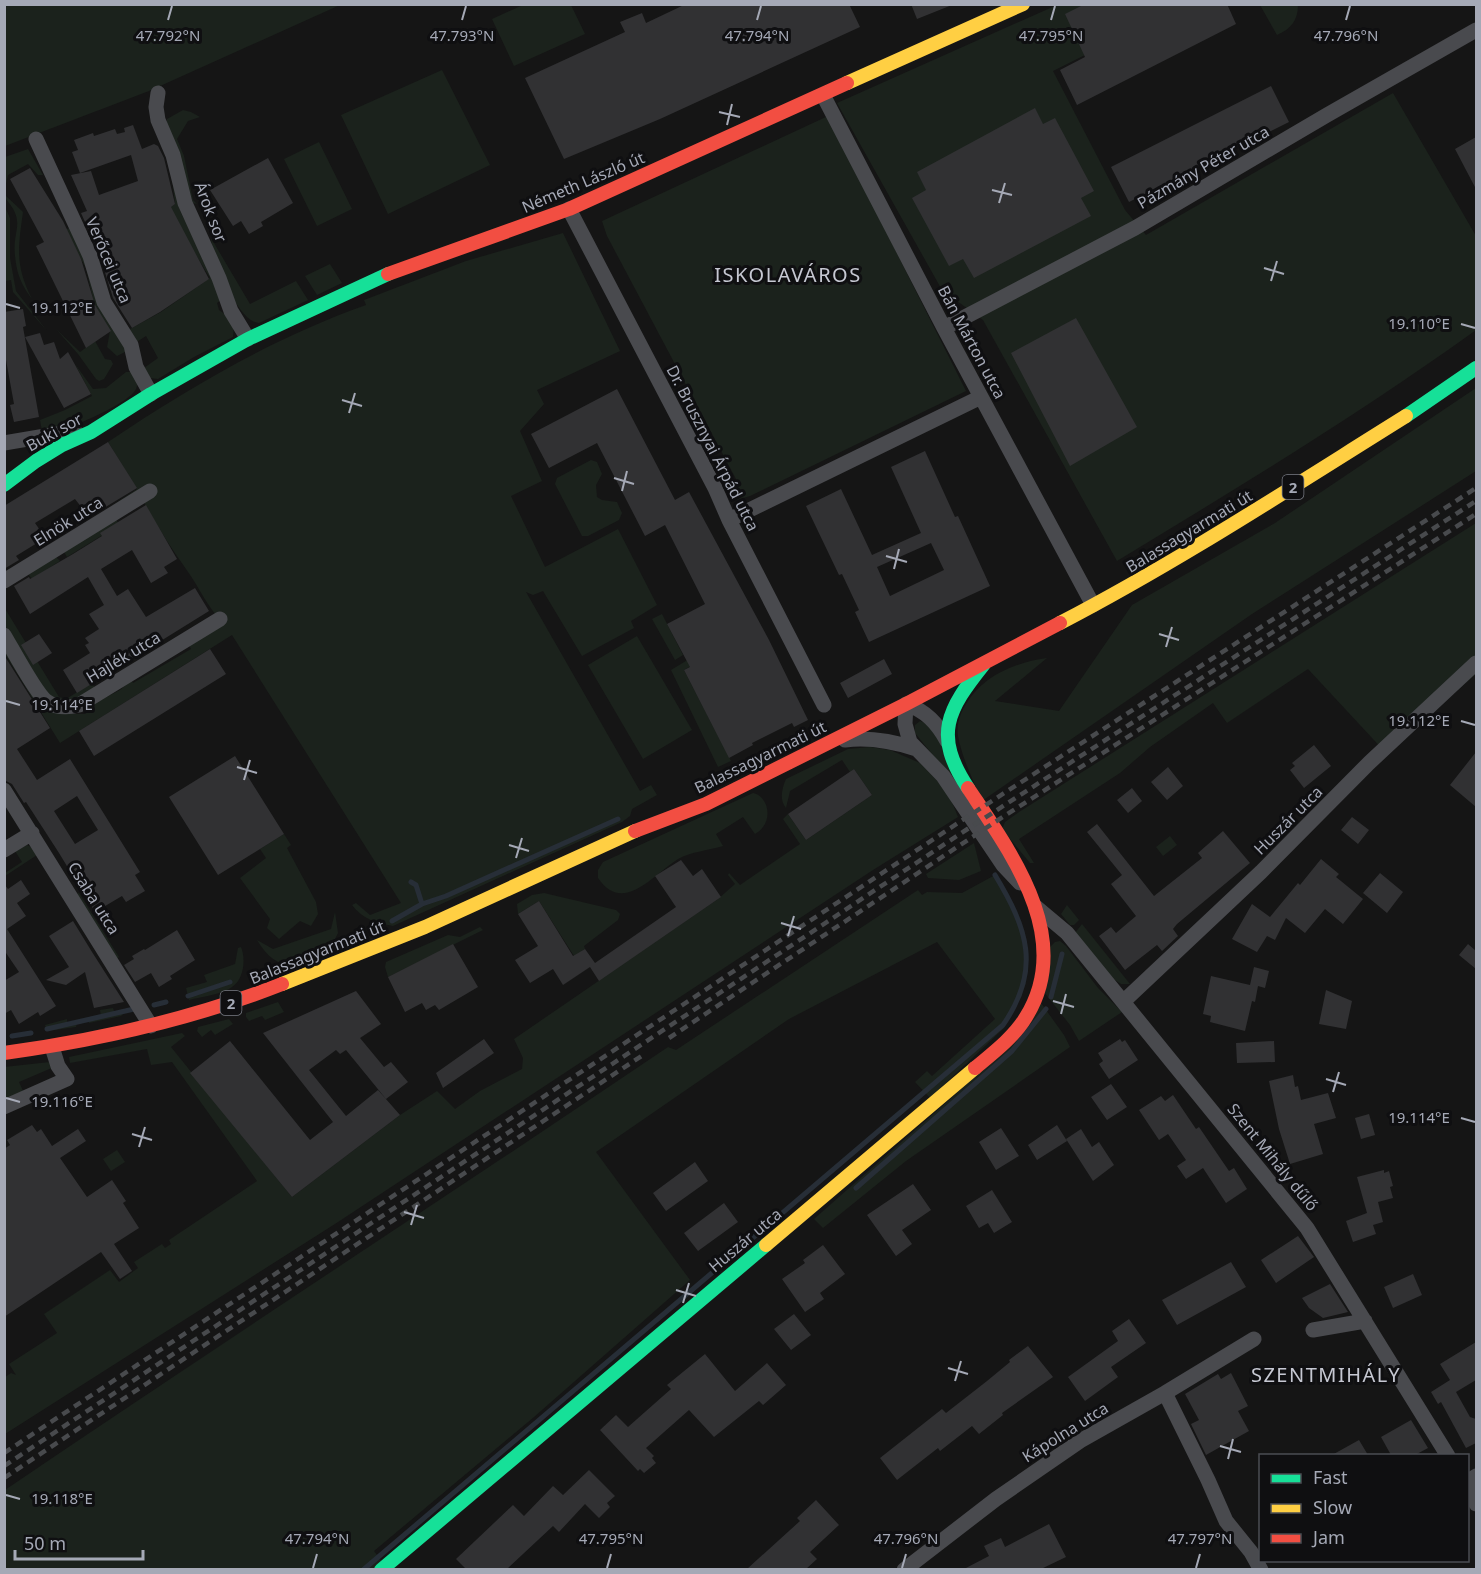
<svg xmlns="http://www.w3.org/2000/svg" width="1481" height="1574" viewBox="0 0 1481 1574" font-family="'Noto Sans',sans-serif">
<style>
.green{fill:#1b221c}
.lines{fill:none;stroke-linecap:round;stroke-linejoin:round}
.stream{stroke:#272e37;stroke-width:5}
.building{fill:#313133;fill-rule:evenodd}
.street{stroke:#494a4e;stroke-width:15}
.fast{stroke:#16e098;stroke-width:14}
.slow{stroke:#ffcf43;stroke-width:14}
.jam{stroke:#f24e42;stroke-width:14}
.rail{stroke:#484a4d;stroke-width:4.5;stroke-dasharray:8 6;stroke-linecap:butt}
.ticks{fill:none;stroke:#a5a9b6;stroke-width:2}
.labels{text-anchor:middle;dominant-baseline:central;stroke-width:6;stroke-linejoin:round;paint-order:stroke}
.shield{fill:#0f0f11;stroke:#787b84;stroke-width:1.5}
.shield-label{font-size:15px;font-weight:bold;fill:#a5a9b6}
.street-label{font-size:16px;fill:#a5a9b6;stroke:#0f0f11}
.quarter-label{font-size:20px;letter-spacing:1.5px;fill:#c6c8d2;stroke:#0f0f11}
.ticks-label{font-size:15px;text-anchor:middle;fill:#a5a9b6;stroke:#0f0f11;stroke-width:6;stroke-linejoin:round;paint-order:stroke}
</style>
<rect width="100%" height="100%" fill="#151515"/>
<path class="green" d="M4 5H340L149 91 5 146Z
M523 5H571L585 34 514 66 492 19Z
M1057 5H1185L1053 71 1125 210 1146 235 1393 93 1476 236V330C1361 413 1239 487 1117 561L983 320 942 290 837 103Z
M1260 5H1298C1298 20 1291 29 1277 35Z
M442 70 490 165 388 214 341 115Z
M183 110 191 112 200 117 188 121 177 139 184 156 193 200 197 204 193 203 167 127V119Z
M828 116 966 391 750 496 737 500 729 496 723 487 736 479 607 236 602 221Z
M319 142 352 209 317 226 284 159Z
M28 149 43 175H38L28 164 8 175 5 188V157Z
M171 169 180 210 222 299 217 303 219 310C231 318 235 322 233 337L194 357 158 379 150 378 144 368 158 358 146 336 135 343 130 329 161 312 210 278 194 252 133 231 175 204Z
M5 195 23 212C18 249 15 265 32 299 21 284 17 275 15 256 12 229 27 223 5 198Z
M5 207 10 218V258L16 291 47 331 13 292 11 280 5 281Z
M69 228 126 347 125 352 117 356 107 347 110 331 95 308 86 268 65 230Z
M563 233 620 351 537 390 544 404 520 431 542 481 511 496 545 567 618 529 657 605 631 621 634 628 582 656 543 591 533 595 526 592 640 791 651 785 657 795 632 809 630 816 622 822 393 926C377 923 362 919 352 905L356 903 370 915 401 903 232 635 60 743 5 654V650L60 714H85L90 710 91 705 120 690 131 680 133 683 191 649 189 645 224 623C207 608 200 588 186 569 169 545 153 520 139 493L116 506 113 505 137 489 108 442C190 387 273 338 366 305L364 300 466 261Z
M211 238 250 304 296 281 308 300 259 323C238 323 212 257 211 238Z
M330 264 342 283 317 295 305 276Z
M56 329 80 352 95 341 105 359 111 360 113 364 104 379 99 381 96 379 78 354Z
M75 364 93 389 106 388 126 372H131C135 378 139 383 136 389 131 401 83 423 70 426 61 429 52 429 42 431L40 420 65 410 92 396Z
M1476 388V471L1252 614 982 801C973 780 962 758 958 736 954 711 978 684 999 673 1014 665 1031 660 1047 658L995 701 1059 711 1132 605 1275 523Z
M591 460 597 462 602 474 596 485 597 497 602 500 617 502 622 513 619 520 588 536H582L555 484 557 478Z
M116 519 119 525 67 557 64 552Z
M1476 523V674L1386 753 1308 669 1227 723 1213 703 1150 747 1120 773 1019 839 1034 863H1030L1002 829 1005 822 1019 812Z
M56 557 60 561 32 579 28 574Z
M4 607 59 697 66 699 92 683 95 688 72 702H66L47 694 5 626Z
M662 614 683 655 675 660 652 619Z
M637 636 692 730 643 759 588 665Z
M699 653 702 660 684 670 731 761 718 767 671 670Z
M920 721 931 725 974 806 915 733V725Z
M870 747 890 750 920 763 948 792 958 817 873 870 338 1222 5 1434V1377L11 1373 16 1375 9 1364 57 1333 44 1314 110 1270 119 1282 138 1268 134 1262 162 1244 165 1248 171 1244 169 1240 257 1181 172 1062 151 1065 147 1049 70 1063 69 1057 182 1033 185 1036 171 1047 292 1197 400 1115 437 1091 455 1109 480 1091 522 1069 523 1058 514 1039 718 899 735 884 728 875 729 873 740 885 800 844 783 819 788 814 806 840 872 795 854 769 850 772 842 760 790 791 786 808C779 800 782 788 786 779L848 749Z
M753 793C767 796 772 815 763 827 761 830 758 832 755 834L743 817 716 834 723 846C709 850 691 852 678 859 653 875 623 915 598 878V870L603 862Z
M284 834 291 845 287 848 316 902 318 914 311 926 300 921 279 939 267 928 270 919 240 878 266 858 260 849Z
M1170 836 1177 845 1163 856 1156 847Z
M974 843 981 871 959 880 928 878 926 874Z
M27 845 31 847 37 855 5 876V873L22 862 15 851Z
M995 875 1018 917 1027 948V972L1004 1028 930 1098 915 1082 927 1071 932 1076 995 1019 937 942 789 1019 596 1152 690 1280 534 1417 374 1551 385 1566 381 1569H5V1490C224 1341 448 1196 668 1047L676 1050 918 890 922 895 927 892 962 893Z
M79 893 119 957 116 959 76 894Z
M544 893 616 910 620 914 618 920 584 946 585 949 574 956 539 901 518 914 517 904 532 895Z
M1067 905 1079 920 1074 925H1070L1061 914Z
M335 912 338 933 329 951C295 964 279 976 257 940L273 949 331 929Z
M1082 924 1130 984H1121L1109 976 1075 933Z
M480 927 483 930 388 977 385 967 386 962 448 935 460 937Z
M1060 941 1066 946 1098 988 1122 1012 1079 1041 1070 1025 1044 992 1050 947 1055 942Z
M241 947C246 959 244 979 232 987 223 994 201 997 189 1000L186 988 207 982 204 975 235 964 238 948Z
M278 1002 284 1012 265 1020 262 1016 249 1021 246 1017V1013Z
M1041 1003 1064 1035 1070 1047 906 1161 823 1228 814 1219 957 1093Z
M113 1008 115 1014 126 1011 121 1016 89 1023 88 1021 101 1017 100 1010Z
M67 1019V1025L77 1023 76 1027 47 1031 45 1025Z
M229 1019 233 1024 215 1035 211 1030 202 1037 197 1031 198 1027Z
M50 1062 54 1067 19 1082 24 1093 5 1102 4 1067Z
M117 1150 125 1162 111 1171 103 1159Z"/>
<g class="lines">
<path class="stream" d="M411 882 416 885 422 904
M392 921 422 904 446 896 618 819
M188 996 230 982
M1051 997 1062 954
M154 1005 166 1002
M47 1029 134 1009
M12 1036 31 1033
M856 1188 1012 1051 1046 1009
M363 1570 1003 1025C1042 969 1027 928 995 875"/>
</g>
<path class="building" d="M686 4H849L860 27 660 119 564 159 525 78 625 32 620 22 642 13 646 23Z
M911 4H952V5L917 19Z
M1085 4H1227L1236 24 1077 105 1060 70 1085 57 1065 14Z
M1271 86 1289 122 1129 202 1111 167Z
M1035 108 1043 124 1055 118 1094 191 1081 198 1091 216 974 278 963 259 949 266 912 198 926 190 917 172Z
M133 125 142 149 154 144 158 146 164 158 175 204 171 207 209 279 160 312 132 328 113 298 99 253 81 213 87 211 71 175 91 171 99 195 138 181 131 155 80 173 72 152 78 150 74 140 93 133 94 136 115 129 117 134 125 132 124 128Z
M1476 137V189L1455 149Z
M268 158 293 203 261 222 263 226 249 234 241 221 233 226 210 190Z
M30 168 63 221 81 259 95 305 111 331 86 348 36 246 44 242 10 179Z
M23 309 26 326 23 327 39 417 14 422 10 405 14 404 4 349V312Z
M1076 318 1137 427 1070 466 1011 353Z
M40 333 44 345 54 342 60 359 68 352 91 394 64 408 25 337Z
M617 389 675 500 689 492 769 640 808 720 794 727 792 723 752 743 753 745 729 758 684 670 690 667 667 624 705 604 665 525 645 536 597 443 549 468 531 434Z
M108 442 137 488 89 517 75 499 35 523 42 533 39 535 42 540 16 556 19 560 4 569V506Z
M925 451 955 517 958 516 990 586 869 642 855 612 859 610 842 574 839 575 806 506 841 489 872 555 921 533 891 467ZM931 543 944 570 890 596 877 567Z
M146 505 177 559 164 567 168 573 151 583 132 550 101 569 117 596 128 589 146 617 195 588 209 611 77 693 63 670 90 653 85 645 89 643 85 638 99 629 89 614 104 605 88 577 30 614 14 586 29 577 30 579 73 554 102 536 100 533Z
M39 634 52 653 33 665 21 645Z
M210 649 226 674 94 756 79 731Z
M4 655 50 728 17 749 37 780 70 759 140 872 135 875 145 891 126 902 122 896 95 912 59 853 26 802 24 803 12 784 4 780ZM77 796 98 830 75 844 54 811Z
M884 659 892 674 848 698 840 683Z
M1314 745 1331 766 1304 788 1290 770 1295 766 1292 763Z
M1476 752V807L1450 785Z
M235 756 284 834 218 875 169 797Z
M1168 767 1183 786 1167 800 1151 782Z
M854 769 872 795 806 840 788 814Z
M1132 788 1142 801 1128 813 1117 800Z
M1352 817 1369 830 1358 844 1341 830Z
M1097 824 1154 896 1202 858 1198 853 1223 831 1250 863 1177 924 1173 929 1178 936 1162 951 1157 945 1125 970 1099 936 1111 927 1116 933 1136 916 1111 884 1122 875 1087 832Z
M1321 859 1339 874 1336 877 1363 899 1343 924 1325 909 1305 933 1286 918 1275 940 1267 936 1257 952 1232 939 1252 904 1270 917 1298 883 1300 885Z
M681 860 693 876 702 869 721 897 599 981 590 967 563 985 553 969 530 983 515 960 538 946 518 914 539 901 573 956 585 949 595 963 676 907 655 876Z
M1380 873 1403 892 1387 913 1363 893Z
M21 880 30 894 17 903 26 916 7 929 56 1006 40 1016 38 1012 19 1024 11 1010 4 1014V981L19 972 4 950V884L8 889Z
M73 921 92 952 124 1002 94 1008 85 972 66 985 46 980 69 967 49 936Z
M177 930 195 960 170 976 172 979 159 987 151 973 135 982 124 965 134 959 132 956 144 949 145 950Z
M453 944 478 987 439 1010 435 1005 426 1010 422 1003 405 1012 388 977Z
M1468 944 1476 951V969L1459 955Z
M1254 967 1269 971 1265 988 1258 986 1255 1002 1252 1001 1245 1031 1210 1022 1211 1016 1203 1014 1211 976 1250 985Z
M1326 990 1352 1001 1346 1029 1319 1024Z
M356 991 381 1024 360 1038 384 1067 391 1062 408 1082 386 1099 346 1050 340 1054 336 1050 309 1070 346 1116 378 1090 400 1115 292 1197 190 1073 230 1041 310 1140 333 1122 263 1033Z
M484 1039 494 1053 443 1088 436 1073Z
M1120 1039 1122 1042 1125 1040 1138 1060 1109 1079 1099 1064 1103 1061 1098 1053Z
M1274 1041 1275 1062 1237 1063 1236 1043Z
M1293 1075 1295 1087 1298 1086 1301 1100 1328 1093 1336 1118 1314 1124 1323 1154 1290 1164 1279 1129 1269 1081Z
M1111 1084 1127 1107 1107 1120 1091 1097Z
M1173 1095 1196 1129 1199 1127 1229 1171 1234 1168 1247 1189 1226 1203 1203 1168 1186 1179 1177 1166 1186 1160 1168 1134 1159 1140 1139 1110 1161 1096 1165 1101Z
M1369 1114 1375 1135 1361 1139 1355 1118Z
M32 1125 37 1132 41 1129 52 1146 78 1129 86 1141 60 1158 87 1197 112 1180 126 1201 123 1203 139 1228 114 1244 132 1271 120 1279 101 1252 4 1317V1149L10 1145 7 1140Z
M1057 1125 1067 1141 1037 1160 1028 1145Z
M1001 1128 1019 1156 996 1170 979 1142Z
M1081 1129 1092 1147 1099 1142 1114 1165 1093 1181 1066 1139Z
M695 1162 708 1181 666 1211 653 1193Z
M1384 1170V1173L1389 1171 1393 1186 1390 1187 1393 1198 1378 1202 1383 1222 1373 1225 1376 1234 1353 1242 1346 1221 1367 1213 1357 1177Z
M913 1184 931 1210 902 1230 912 1244 896 1256 867 1215Z
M992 1190 1012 1222 994 1233 988 1223 979 1228 966 1206Z
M724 1203 738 1222 698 1251 684 1233Z
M1298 1236 1314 1257 1276 1283 1261 1260Z
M823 1245 845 1274 820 1293 824 1299 805 1312 782 1279 805 1263 803 1260Z
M1231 1262 1246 1287 1177 1325 1162 1300Z
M1413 1274 1422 1295 1393 1308 1384 1287Z
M1330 1284 1348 1312 1323 1318 1309 1308 1302 1298Z
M794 1314 811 1335 791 1350 774 1329Z
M1129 1319 1146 1343 1111 1367 1118 1377 1085 1401 1068 1377 1118 1341 1112 1331Z
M1476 1342V1380L1456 1392 1470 1417 1476 1419V1443L1466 1448 1441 1402 1438 1404 1431 1392 1450 1380 1440 1364Z
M1028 1346 1053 1377 1002 1413 1003 1415 979 1434 972 1426 940 1451 938 1448 897 1480 880 1458 942 1409 946 1413 987 1381 1010 1362 1009 1360Z
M705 1354 735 1391 767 1363 786 1385 763 1405 759 1401 714 1437 689 1410 646 1448 654 1456 652 1458 656 1463 644 1473 640 1469 638 1471 600 1430 616 1415 628 1427 671 1389 667 1385Z
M1231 1373 1248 1406 1238 1411 1249 1431 1206 1455 1191 1424 1199 1420 1185 1394 1218 1374 1221 1379Z
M1411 1420 1428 1448 1415 1455H1391L1381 1437Z
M1359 1440 1368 1455H1332Z
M589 1470 615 1496 607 1503 610 1507 599 1518 585 1504 559 1532 553 1526 507 1569H466L456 1559 513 1505 524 1516 553 1486 563 1495Z
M816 1500 839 1525 810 1552 817 1559 806 1569H747L800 1521 797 1518Z
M1049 1524 1066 1557 1041 1569H964L989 1556 984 1546 1001 1538 1005 1547Z"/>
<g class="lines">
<path class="street" d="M158 93 156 107 158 120 173 155 185 203 219 278 231 311 248 339
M823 95 944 328 1093 605
M36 139 90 256 104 302 131 345 136 367 151 394
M569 209 715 488 729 520 824 705
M944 328 1135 228 1327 115 1476 30
M4 443 75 431
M729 520 981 397
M4 581 150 491
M4 635C13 650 35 692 46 701 56 708 67 708 79 705L220 619
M845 740C870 737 892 741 916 749
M947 741C937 723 926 711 906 704L905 724 910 742 943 776 1003 865 1020 883
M4 790 151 1026
M4 850 32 833
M1036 907 1067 933 1307 1228 1448 1456
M1124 1001 1261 872 1369 763 1476 663
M4 1107 67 1079 58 1066 52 1047
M1313 1330 1365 1321
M1165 1393 1208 1480 1226 1521 1251 1552 1261 1570
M1468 1481 1476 1476
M1468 1488 1476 1504
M904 1570 996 1499 1080 1441 1165 1393 1254 1339"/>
<path class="fast" d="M1406 416 1476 368
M4 485 36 461 62 445 91 432 151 394 248 339 388 274
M968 788C933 735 947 710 984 664
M381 1570 766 1245"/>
<path class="slow" d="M847 83 1023 4
M1060 623C1179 561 1292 487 1406 416
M282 984 425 927 635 831
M766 1245 975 1068"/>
<path class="jam" d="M388 274 569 209 847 83
M968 788C1011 853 1075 938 1026 1017 1014 1037 993 1053 975 1068
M635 831 706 804 906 704 1060 623
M4 1053C99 1040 193 1019 282 984"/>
<path class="rail" d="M669 1038 995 822 1476 514
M4 1453 961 821 1476 488
M4 1466 966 830 1476 501
M4 1478 646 1053"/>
</g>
<path class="ticks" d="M168 20 172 6M462 20 466 6M757 20 761 6M1051 20 1055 6M1346 20 1350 6M719 112 740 117M727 125 732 104M992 190 1012 195M999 203 1005 183M1264 268 1284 274M1271 281 1277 261M6 304 20 308M1461 324 1475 328M342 400 362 406M349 413 355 393M614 478 634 484M622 491 627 471M886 556 907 562M894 569 899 549M1159 634 1179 640M1166 647 1172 627M6 701 20 705M1461 721 1475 725M237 767 257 773M244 780 250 760M509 845 529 851M516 858 522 838M781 923 801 929M788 936 794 916M1053 1001 1074 1007M1061 1014 1066 994M1326 1079 1346 1085M1333 1092 1339 1072M6 1098 20 1102M1461 1118 1475 1122M132 1134 152 1140M139 1147 145 1127M404 1212 424 1218M411 1225 417 1205M676 1290 696 1296M683 1303 689 1283M948 1368 968 1374M955 1381 961 1361M1220 1446 1241 1452M1228 1459 1233 1439M6 1495 20 1499M313 1568 317 1554M607 1568 611 1554M902 1568 906 1554M1196 1568 1200 1554"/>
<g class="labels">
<g class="shield">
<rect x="1282.5" y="475" width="21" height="24" rx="4.5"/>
<rect x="220.5" y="991" width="21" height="24" rx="4.5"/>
</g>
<g class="shield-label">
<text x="1293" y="487">2</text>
<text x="231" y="1003">2</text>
</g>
<g class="street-label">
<text transform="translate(1203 167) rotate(-30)">Pázmány Péter utca</text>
<text transform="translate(583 182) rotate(-23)">Németh László út</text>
<text transform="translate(211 212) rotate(69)">Árok sor</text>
<text transform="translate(109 260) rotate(67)">Verőcei utca</text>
<text transform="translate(972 342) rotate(62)">Bán Márton utca</text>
<text transform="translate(54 432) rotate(-29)">Buki sor</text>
<text transform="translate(713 448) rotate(63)">Dr. Brusznyai Árpád utca</text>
<text transform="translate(68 521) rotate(-32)">Elnök utca</text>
<text transform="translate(1189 531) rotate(-31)">Balassagyarmati út</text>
<text transform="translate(123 657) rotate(-31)">Hajlék utca</text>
<text transform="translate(760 757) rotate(-26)">Balassagyarmati út</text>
<text transform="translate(1288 820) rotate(-45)">Huszár utca</text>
<text transform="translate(94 898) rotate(58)">Csaba utca</text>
<text transform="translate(317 952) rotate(-22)">Balassagyarmati út</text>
<text transform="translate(1273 1157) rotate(51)">Szent Mihály dűlő</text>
<text transform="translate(745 1240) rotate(-40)">Huszár utca</text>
<text transform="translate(1065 1432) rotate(-32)">Kápolna utca</text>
</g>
<g class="quarter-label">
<text x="788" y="274">ISKOLAVÁROS</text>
<text x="1326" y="1374">SZENTMIHÁLY</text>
</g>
</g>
<g class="ticks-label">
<text x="168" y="41">47.792°N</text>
<text x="462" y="41">47.793°N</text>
<text x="757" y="41">47.794°N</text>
<text x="1051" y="41">47.795°N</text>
<text x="1346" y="41">47.796°N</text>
<text x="62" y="313">19.112°E</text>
<text x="1419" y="329">19.110°E</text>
<text x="62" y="710">19.114°E</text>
<text x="1419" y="726">19.112°E</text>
<text x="62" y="1107">19.116°E</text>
<text x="1419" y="1123">19.114°E</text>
<text x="62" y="1504">19.118°E</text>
<text x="317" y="1544">47.794°N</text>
<text x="611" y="1544">47.795°N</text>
<text x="906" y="1544">47.796°N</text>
<text x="1200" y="1544">47.797°N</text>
</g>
<rect width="1481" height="1574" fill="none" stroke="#a5a9b6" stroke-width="12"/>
<rect x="1259" y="1454" width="210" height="108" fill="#0f0f11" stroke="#4b4d53" stroke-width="1.5"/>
<rect x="1271" y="1474" width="30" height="9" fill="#16e098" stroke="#4b4d53" stroke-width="1.5"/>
<text x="1313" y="1484" font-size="18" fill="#a5a9b6">Fast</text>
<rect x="1271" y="1504" width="30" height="9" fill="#ffcf43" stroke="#4b4d53" stroke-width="1.5"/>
<text x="1313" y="1514" font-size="18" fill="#a5a9b6">Slow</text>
<rect x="1271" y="1534" width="30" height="9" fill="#f24e42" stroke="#4b4d53" stroke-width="1.5"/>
<text x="1313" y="1544" font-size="18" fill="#a5a9b6">Jam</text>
<path d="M15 1550v9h128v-9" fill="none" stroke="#a5a9b6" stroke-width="3"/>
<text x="24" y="1550" font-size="18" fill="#a5a9b6" stroke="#0f0f11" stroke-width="4.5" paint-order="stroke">50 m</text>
</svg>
